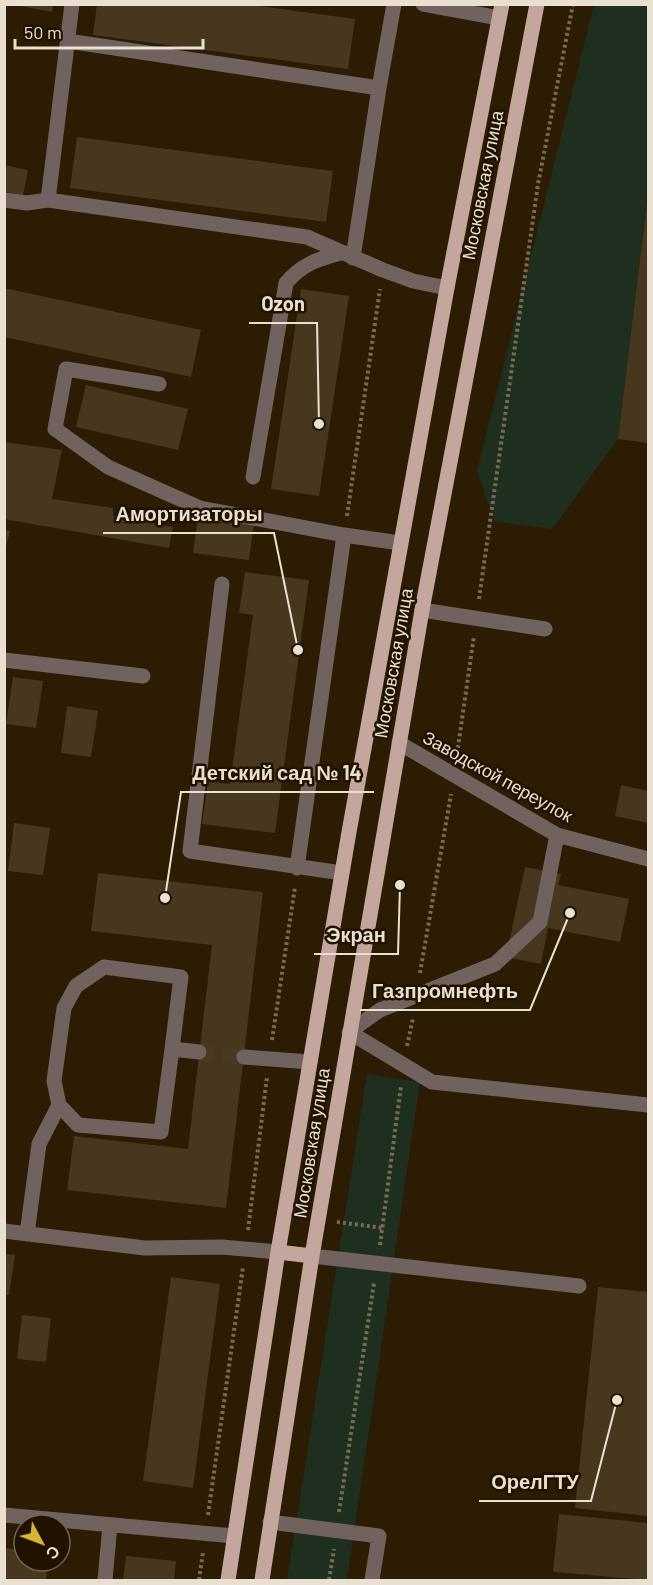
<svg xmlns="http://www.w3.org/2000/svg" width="653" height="1585" viewBox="0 0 653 1585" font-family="Barlow,sans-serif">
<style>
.green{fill:#1e2f1f}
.building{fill:#47371e}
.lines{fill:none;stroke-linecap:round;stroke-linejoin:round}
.minor-tunnel{stroke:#483922;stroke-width:15;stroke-dasharray:15 8;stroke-linecap:butt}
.path{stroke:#776a56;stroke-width:4;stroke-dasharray:3 3;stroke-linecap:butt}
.minor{stroke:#71625f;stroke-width:15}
.major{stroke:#c5a69f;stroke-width:15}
.labels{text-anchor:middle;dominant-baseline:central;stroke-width:5;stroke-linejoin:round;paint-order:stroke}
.street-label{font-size:18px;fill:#eae0d2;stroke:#211200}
.leader{fill:none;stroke:#eae0d2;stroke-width:2}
.callout-dot{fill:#eae0d2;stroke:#211200;stroke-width:2}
.callout-label{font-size:20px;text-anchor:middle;font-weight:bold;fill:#eae0d2;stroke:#211200;stroke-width:5;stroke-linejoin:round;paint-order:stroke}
</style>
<rect width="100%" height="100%" fill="#2b1c03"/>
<path class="green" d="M594 5H648V190L618 439 552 529 495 522 477 471Z
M367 1074 420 1082 347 1580H287Z"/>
<path class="building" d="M11 4H53L52 12Z
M97 4H244L355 19 348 69 93 35Z
M77 137 333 171 326 222 70 188Z
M4 165 28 170 23 195 4 192Z
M647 202H648V443L618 439Z
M4 288 201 330 191 377 4 337Z
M301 289 349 296 319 496 271 489Z
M86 385 188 409 178 450 76 427Z
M4 442 62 450 52 499 113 508V516L173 527 169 548 4 519Z
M198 516 254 523 249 560 193 553Z
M4 530 10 531 5 550H4Z
M245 572 309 580 275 833 202 824 208 781 230 784 253 615 239 613Z
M13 677 43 681 36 728 6 724Z
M67 706 98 711 91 757 61 753Z
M621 785 648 791V823L615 816Z
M14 823 50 828 43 875 8 871Z
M525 867 561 874 558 885 629 899 620 942 548 928 541 964 506 957Z
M98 873 263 892 226 1208 67 1190 74 1136 188 1149 212 945 91 931Z
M4 1254 15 1255 9 1295H4Z
M171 1277 220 1284 193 1488 143 1481Z
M598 1287 648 1292V1516L575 1508Z
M22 1315 51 1318 46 1362 17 1359Z
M559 1514 648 1523V1580L553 1572Z
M4 1548 24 1550V1561H48L46 1580H4Z
M126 1556 176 1561 174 1580H123Z"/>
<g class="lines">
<path class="minor-tunnel" d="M199 1052 244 1057"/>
<path class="path" d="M347 516 380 289
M479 599 538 184 573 4
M457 754 474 636
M420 973 451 794
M272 1040 295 887
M407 1046 413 1018
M337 1222 383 1228
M248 1230 267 1077
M380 1245 401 1086
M339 1512 374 1283
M208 1515 243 1267
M199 1580 203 1552
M329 1580 334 1549"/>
<path class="minor" d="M423 4 499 18
M68 41 379 88 394 4
M4 200 27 203 48 200 307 237 383 270 413 281 447 288
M48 200 72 4
M353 258 379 88
M159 384 66 369 55 429 108 467 200 508 344 535 400 543
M253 477 286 283C302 264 318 259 341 253
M222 584 190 851 342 873
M422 610 545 629
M4 660 143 676
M399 743 557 835 648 859
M557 835 540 922 495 964 380 1010 349 1032 432 1082 648 1105
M297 868 344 535
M172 1049 161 1132 78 1125 59 1105 54 1081 64 1008 76 986 104 967 181 977 172 1049 199 1052
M244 1057 310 1062
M4 1231 145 1248 222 1247 278 1252
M27 1234 39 1144 59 1105
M312 1256 579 1286
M4 1515 234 1536
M270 1522 379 1536 372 1580
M105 1580 110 1525"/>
<path class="major" d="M278 1252 312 1256
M228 1580 278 1252 349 832 447 288 502 4
M262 1580 312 1256 422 610 537 4"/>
</g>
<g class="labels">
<g class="street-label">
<text transform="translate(482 185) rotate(-79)">Московская улица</text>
<text transform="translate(393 663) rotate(-80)">Московская улица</text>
<text transform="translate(498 776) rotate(29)">Заводской переулок</text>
<text transform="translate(311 1143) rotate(-81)">Московская улица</text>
</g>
</g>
<path class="leader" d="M319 424L317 323H249M298 650L274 533H103M165 898L181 792H374M400 885L398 954H314M570 913L530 1010H360M617 1400L591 1501H479"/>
<g class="callout-dot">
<circle cx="319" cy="424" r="6"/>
<circle cx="298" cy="650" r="6"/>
<circle cx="165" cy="898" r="6"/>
<circle cx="400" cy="885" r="6"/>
<circle cx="570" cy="913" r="6"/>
<circle cx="617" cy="1400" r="6"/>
</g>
<g class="callout-label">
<text x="283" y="311">Ozon</text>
<text x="189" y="521">Амортизаторы</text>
<text x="277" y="780">Детский сад № 14</text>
<text x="356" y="942">Экран</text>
<text x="445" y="998">Газпромнефть</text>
<text x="535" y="1489">ОрелГТУ</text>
</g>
<rect width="653" height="1585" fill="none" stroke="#eae0d2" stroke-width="12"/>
<g transform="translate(42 1543) rotate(131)"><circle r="28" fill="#211200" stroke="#716454" stroke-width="1.5"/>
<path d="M0-4.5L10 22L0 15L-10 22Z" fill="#d7b434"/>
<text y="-9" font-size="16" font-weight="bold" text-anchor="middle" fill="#eae0d2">С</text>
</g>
<path d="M15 39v9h188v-9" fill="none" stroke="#eae0d2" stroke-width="3"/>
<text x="24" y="39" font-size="18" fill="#eae0d2" stroke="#211200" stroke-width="4.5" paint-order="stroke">50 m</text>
</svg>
